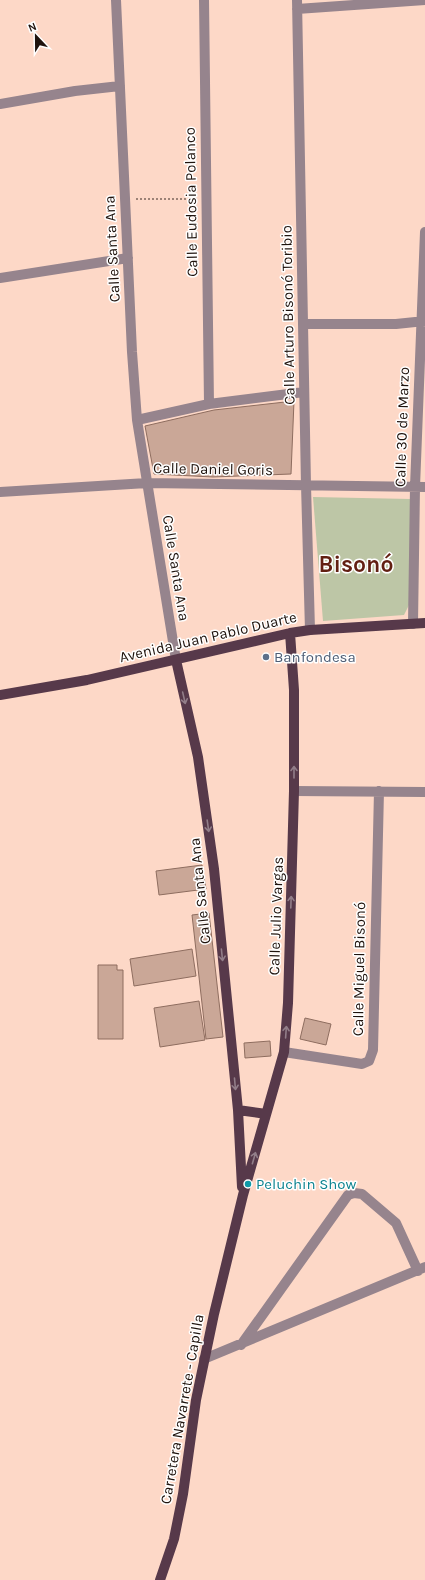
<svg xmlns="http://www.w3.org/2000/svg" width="425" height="1580" viewBox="0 0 425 1580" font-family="Karla,sans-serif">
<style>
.green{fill:#bdc6a6}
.building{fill:#caa797;stroke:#8e6d5f}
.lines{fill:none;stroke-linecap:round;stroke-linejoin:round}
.path{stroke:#9c8276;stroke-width:2;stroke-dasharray:2 2;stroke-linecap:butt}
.minor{stroke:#96848d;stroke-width:10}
.major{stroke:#57394a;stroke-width:10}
.oneway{stroke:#927e89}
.service-dot{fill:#5c6f8a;stroke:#fff;stroke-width:1.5}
.culture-dot{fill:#0f9aa8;stroke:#fff;stroke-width:1.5}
.labels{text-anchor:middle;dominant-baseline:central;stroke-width:3;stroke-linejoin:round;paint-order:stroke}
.street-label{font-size:15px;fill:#1f130d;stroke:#fff}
.service-label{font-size:15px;fill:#4e5e75;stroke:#fff;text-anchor:start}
.culture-label{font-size:15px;fill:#0d838f;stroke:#fff;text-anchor:start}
.town-label{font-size:23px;font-weight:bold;fill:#621f12;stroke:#fff}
</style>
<rect width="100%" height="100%" fill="#fdd8c7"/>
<path class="green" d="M313 497 411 499 409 605 404 615 323 621Z"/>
<path class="building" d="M294 401 291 474 213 477 154 474 145 426 214 410Z
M202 865 206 889 159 895 156 871Z
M209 913 223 1037 206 1039 192 915Z
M192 949 196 976 134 986 130 959Z
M98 965H117V970H123V1039H98Z
M199 1001 205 1040 160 1047 154 1008Z
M305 1018 331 1024 326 1045 300 1039Z
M270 1041 271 1056 245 1058 244 1043Z"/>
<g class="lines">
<path class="path" d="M136 199H197"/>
<path class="minor" d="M116 0 132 352 137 420 176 660
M204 0 209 404
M297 0 306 485 310 630
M297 9 425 0
M0 104 75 91 120 86
M0 278 128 258
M304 324H396L425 321
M137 420 209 404 304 392
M0 492 147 483 425 487
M413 624 415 487 425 232
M294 791 425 792
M284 1052 362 1064 369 1061 373 1050 379 791
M241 1345 348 1195 354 1193 362 1194 396 1223 418 1271
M204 1359 425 1267"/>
<path class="major" d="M176 660 198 757 214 869 238 1110 242 1187
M0 695 87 680 290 633 310 630 425 623
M238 1110 266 1114
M160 1580 174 1539 183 1494 196 1400 214 1314 243 1195 284 1052 288 1003 294 791V690L290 633"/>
</g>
<defs><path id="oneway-shaft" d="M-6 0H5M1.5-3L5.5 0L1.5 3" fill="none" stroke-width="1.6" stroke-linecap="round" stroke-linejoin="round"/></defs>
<g class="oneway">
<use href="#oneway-shaft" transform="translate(184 698) rotate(77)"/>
<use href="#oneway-shaft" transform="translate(294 772) rotate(-90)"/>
<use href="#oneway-shaft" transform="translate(208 826) rotate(82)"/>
<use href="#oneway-shaft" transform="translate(291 902) rotate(-88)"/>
<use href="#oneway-shaft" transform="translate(222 955) rotate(84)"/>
<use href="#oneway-shaft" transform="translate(286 1032) rotate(-86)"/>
<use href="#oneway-shaft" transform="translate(235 1084) rotate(85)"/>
<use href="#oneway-shaft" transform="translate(254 1158) rotate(-74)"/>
</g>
<circle class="service-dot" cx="266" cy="657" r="4"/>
<circle class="culture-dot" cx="248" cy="1184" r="4"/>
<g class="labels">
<g class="street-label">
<text transform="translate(191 202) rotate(-91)">Calle Eudosia Polanco</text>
<text transform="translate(112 249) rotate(-93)">Calle Santa Ana</text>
<text transform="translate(288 315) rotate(-91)">Calle Arturo Bisonó Toribio</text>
<text transform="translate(402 427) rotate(-88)">Calle 30 de Marzo</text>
<text transform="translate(213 469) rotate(1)">Calle Daniel Goris</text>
<text transform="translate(176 568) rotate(81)">Calle Santa Ana</text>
<text transform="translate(208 637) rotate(-13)">Avenida Juan Pablo Duarte</text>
<text transform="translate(200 891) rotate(-96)">Calle Santa Ana</text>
<text transform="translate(276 916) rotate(-88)">Calle Julio Vargas</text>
<text transform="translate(359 969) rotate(-89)">Calle Miguel Bisonó</text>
<text transform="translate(182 1409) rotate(-80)">Carretera Navarrete - Capilla</text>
</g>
<g class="service-label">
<text x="274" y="657">Banfondesa</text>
</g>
<g class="culture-label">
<text x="256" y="1184">Peluchin Show</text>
</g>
<g class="town-label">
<text x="356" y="564">Bisonó</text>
</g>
</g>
<g transform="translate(36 36) rotate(338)" stroke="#ffffff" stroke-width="3" paint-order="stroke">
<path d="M0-3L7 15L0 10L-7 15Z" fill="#1f130d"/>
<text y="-6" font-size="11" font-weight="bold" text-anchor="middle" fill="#1f130d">N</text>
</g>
</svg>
